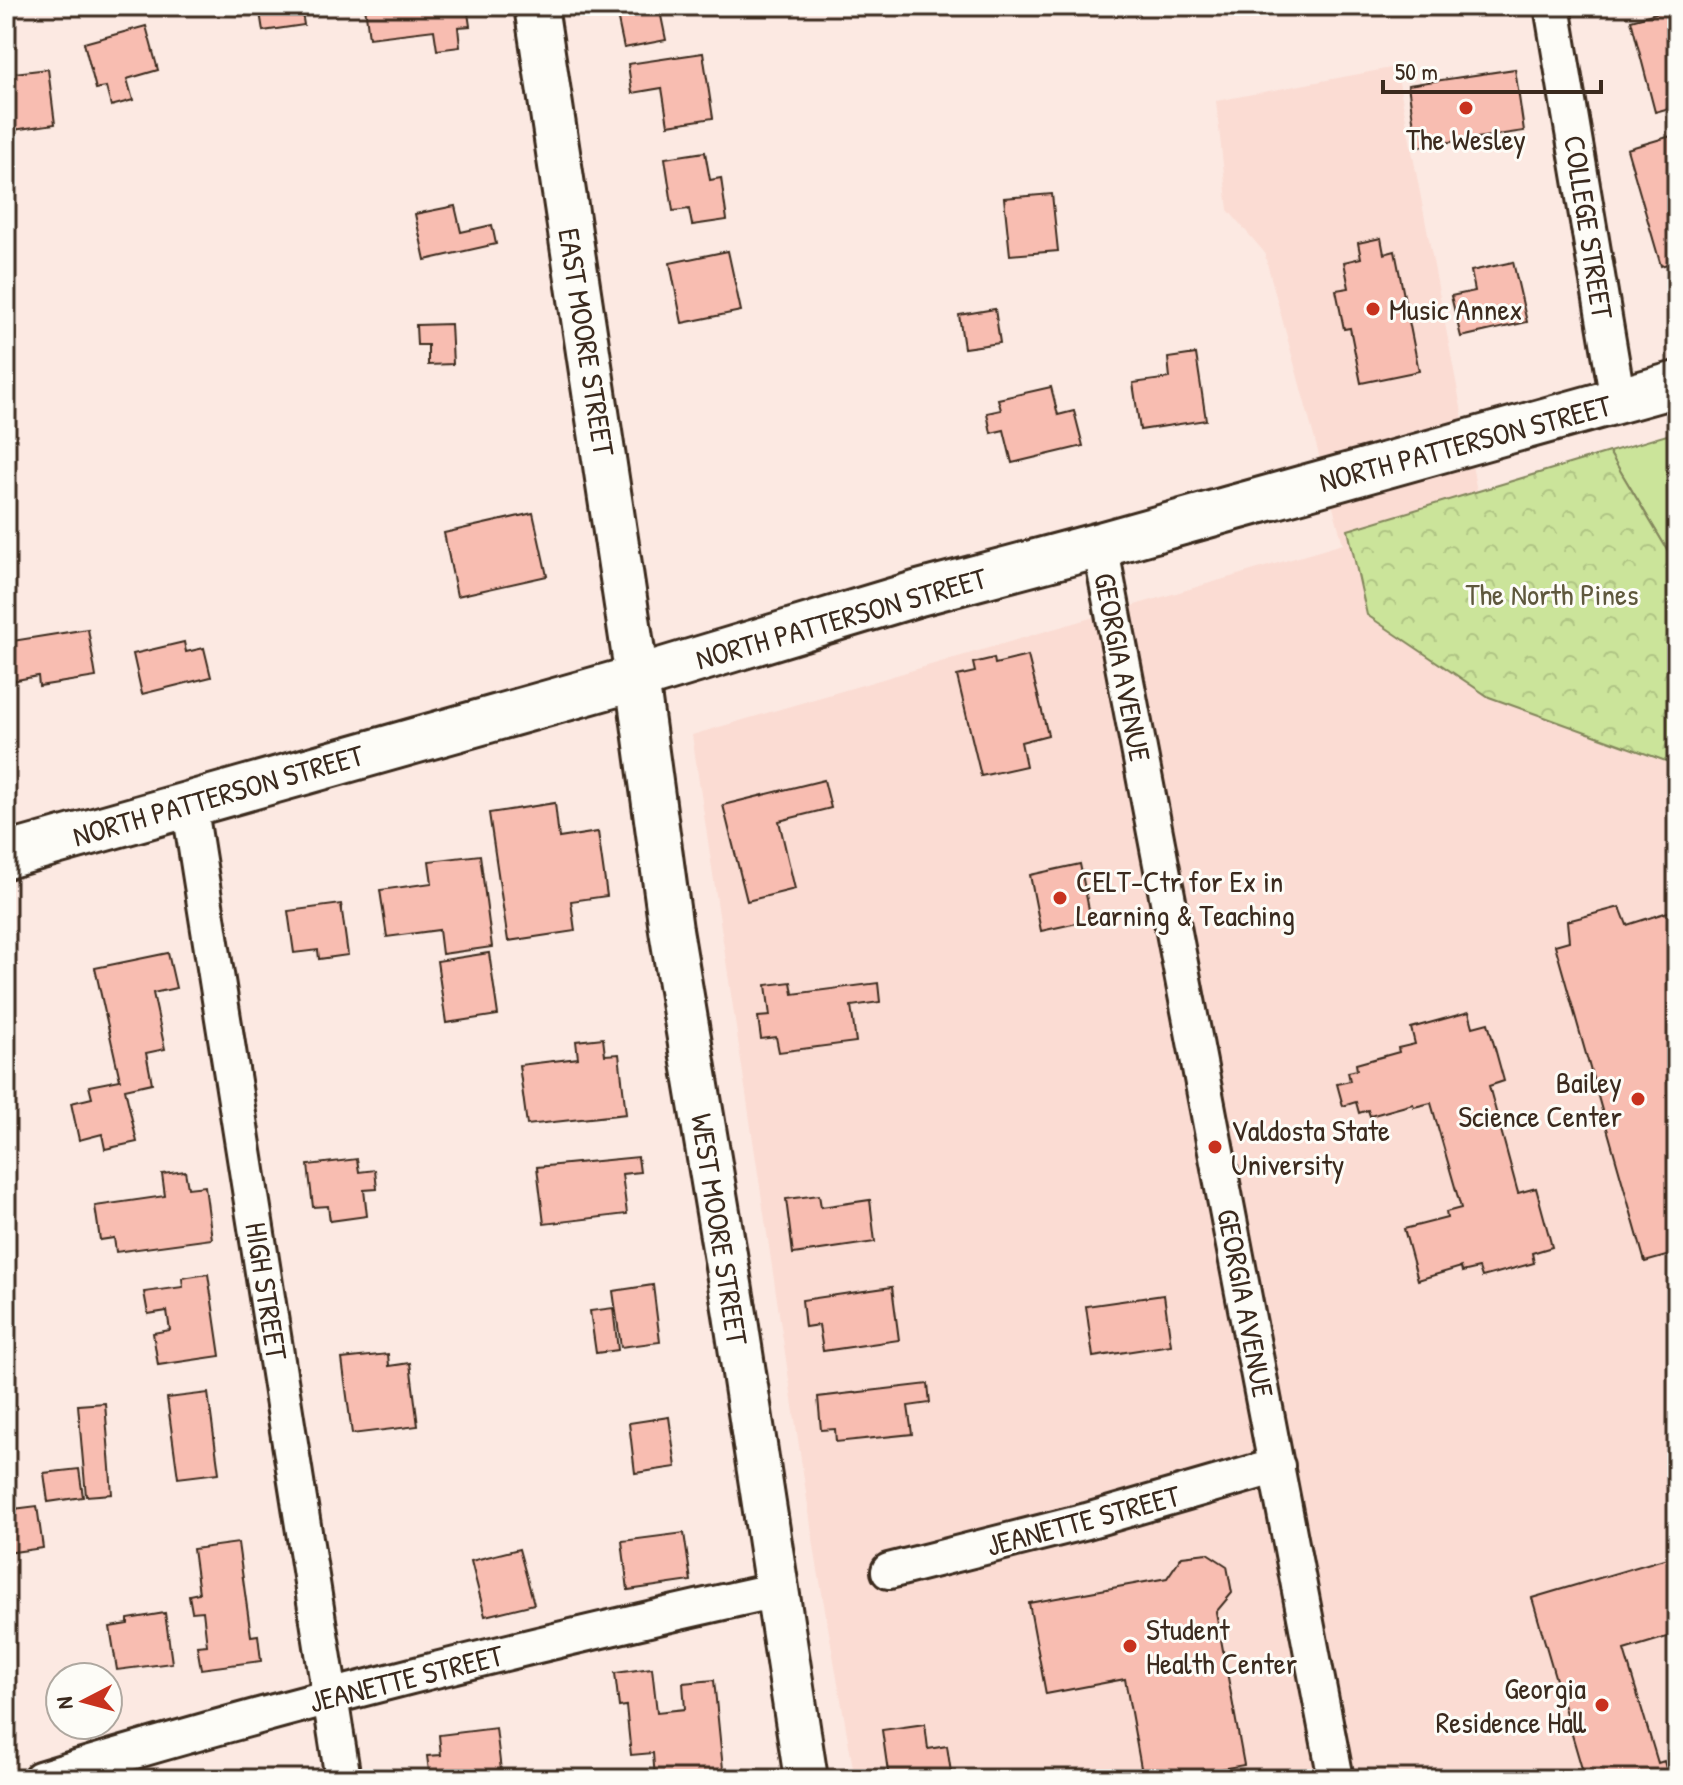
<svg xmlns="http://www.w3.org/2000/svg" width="1683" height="1785" viewBox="0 0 1683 1785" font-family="'Patrick Hand',sans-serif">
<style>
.built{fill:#fbdcd3}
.grass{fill:#cbe49a;stroke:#83875c;stroke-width:2}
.forest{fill:url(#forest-crowns);stroke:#83875c;stroke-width:2}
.building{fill:#f8bdb1;stroke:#3b2a1e;stroke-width:2}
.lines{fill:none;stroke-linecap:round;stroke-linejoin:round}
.minor-casing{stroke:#3b2a1e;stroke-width:40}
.tertiary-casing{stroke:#3b2a1e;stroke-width:48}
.secondary-casing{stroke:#3b2a1e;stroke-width:50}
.minor{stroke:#fdfcf7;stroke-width:34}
.tertiary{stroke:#fdfcf7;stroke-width:42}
.secondary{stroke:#fdfcf7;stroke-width:44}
.poi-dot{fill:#c8321e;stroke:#fdfcf7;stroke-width:3}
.labels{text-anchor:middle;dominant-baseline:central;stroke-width:6;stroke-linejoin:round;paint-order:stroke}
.poi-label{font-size:30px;fill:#3b2a1e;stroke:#fdfcf7;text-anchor:start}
.street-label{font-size:30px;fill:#3b2a1e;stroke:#fdfcf7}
.park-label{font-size:30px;fill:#5f583d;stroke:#fdfcf7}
</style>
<defs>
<pattern id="forest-crowns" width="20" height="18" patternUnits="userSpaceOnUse" patternTransform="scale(2)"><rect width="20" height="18" fill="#cbe49a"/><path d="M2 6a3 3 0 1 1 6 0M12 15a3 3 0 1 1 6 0" fill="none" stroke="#afc484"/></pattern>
</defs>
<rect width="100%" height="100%" fill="#fce9e2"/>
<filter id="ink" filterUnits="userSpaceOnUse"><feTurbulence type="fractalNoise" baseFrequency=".0125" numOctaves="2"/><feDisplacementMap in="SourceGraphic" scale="16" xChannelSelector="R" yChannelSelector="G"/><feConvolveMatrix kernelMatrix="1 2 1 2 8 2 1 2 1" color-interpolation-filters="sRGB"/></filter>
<g filter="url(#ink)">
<path class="built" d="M1396 67 1480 507 1677 452V1779H855L816 1559 692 735 1343 544 1264 252 1228 210 1216 101Z"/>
<path class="grass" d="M1677 432V566L1609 452Z"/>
<path class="forest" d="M1609 452 1677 566V765L1489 697 1367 615 1348 530Z"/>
<path class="building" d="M259 6H301L304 25 263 31Z
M365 6H467L470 26 458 27 460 47 437 50 434 30 369 38Z
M615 6H659L666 40 624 48Z
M1654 6H1677V106L1655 112 1631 20 1656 13Z
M146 26 158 70 127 79 133 100 111 106 106 87 96 89 84 43Z
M703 53 713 118 668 125 662 88 632 93 628 64Z
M48 69 55 124 6 131V74Z
M1515 69 1524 131 1417 147 1408 85Z
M1671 136 1677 156V261L1661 266 1627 149Z
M705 152 710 180 721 178 727 220 692 225 689 209 673 211 665 158Z
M1052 194 1058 251 1010 255 1004 198Z
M455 206 461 232 492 225 496 244 425 260 415 214Z
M1381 238 1384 254 1395 251 1419 371 1361 383 1350 328 1344 329 1336 290 1349 288 1344 262 1361 258 1358 243Z
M728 251 741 311 682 323 670 263Z
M1513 262 1527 322 1461 337 1451 296 1475 291 1471 271Z
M995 309 1000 343 964 348 959 315Z
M451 324 453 364 428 365V345H417L416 325Z
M1196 354 1206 420 1140 430 1133 383 1170 378 1168 358Z
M1051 387 1058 415 1074 411 1083 446 1012 463 1004 430 991 433 987 413 1001 410 998 399Z
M533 513 547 576 457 596 444 533Z
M88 629 96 677 39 686 38 676 6 682V642Z
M184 642 186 652 204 648 211 677 142 694 133 654Z
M1028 656 1048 735 1021 742 1026 766 981 776 957 676 975 672 973 663 994 658 995 664Z
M824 780 831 808 779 821 795 889 747 901 723 805Z
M555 803 559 838 598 832 607 896 571 901 575 931 508 941 489 813Z
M480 855 492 947 442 954 439 930 387 937 380 890 432 883 429 861Z
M1080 864 1091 920 1041 931 1030 875Z
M341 904 348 955 319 959 318 950 294 953 288 911Z
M1620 907 1627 925 1677 909V1253L1645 1262 1555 945 1569 941 1567 921Z
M168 953 176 988 153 993 165 1049 146 1053 152 1083 125 1089 137 1142 105 1149 102 1134 79 1140 71 1103 92 1098 89 1086 120 1080 95 968Z
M489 953 498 1015 446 1023 437 961Z
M791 982 793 994 878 983 880 1002 851 1006 856 1042 779 1052 776 1037 761 1039 758 1017 770 1016 766 985Z
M1469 1012 1473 1027 1488 1023 1504 1081 1489 1086 1518 1193 1536 1188 1552 1247 1532 1253 1534 1263 1482 1277 1479 1268 1462 1272 1461 1267 1418 1280 1404 1229 1447 1218 1446 1212 1461 1208 1431 1103 1414 1107 1413 1104 1370 1116 1368 1110 1359 1113 1356 1102 1343 1106 1337 1084 1350 1081 1348 1072 1357 1070 1356 1064 1399 1052 1398 1048 1415 1044 1411 1028Z
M603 1038 605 1055 619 1054 626 1114 527 1125 519 1065 578 1058 576 1041Z
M638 1157 640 1172 622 1174 627 1214 544 1224 537 1167Z
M357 1159 359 1172 375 1170 377 1189 364 1190 367 1216 330 1221 328 1206 313 1207 308 1165Z
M185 1171 188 1188 205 1186 212 1239 116 1252 114 1238 100 1240 95 1206 165 1196 162 1174Z
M819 1195 821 1207 870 1200 875 1242 793 1254 786 1199Z
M208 1274 220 1356 158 1365 153 1333 170 1330 167 1311 148 1314 144 1292 183 1287 182 1278Z
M653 1285 660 1342 621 1347 613 1291Z
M892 1287 899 1340 823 1351 819 1325 805 1327 802 1300Z
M1164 1295 1171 1345 1093 1357 1086 1306Z
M613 1308 618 1350 596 1353 590 1311Z
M388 1354 389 1366 410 1363 418 1426 352 1434 342 1359Z
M928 1384 930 1403 908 1406 912 1434 836 1442 835 1429 821 1430 818 1397Z
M208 1393 219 1473 178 1478 167 1398Z
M105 1403 112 1494 86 1496 78 1405Z
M669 1417 676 1467 635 1473 629 1423Z
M79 1469 83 1497 48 1502 44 1473Z
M37 1506 43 1548 6 1553V1510Z
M684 1533 691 1581 628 1590 622 1541Z
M238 1543 251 1636 258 1635 261 1661 201 1669 197 1646 207 1645 203 1611 192 1612 189 1595 199 1593 193 1549Z
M519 1549 534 1604 485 1616 471 1561Z
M1207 1553 1227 1566 1232 1593 1216 1612 1244 1765 1164 1779H1143L1125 1679 1046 1694 1029 1603 1167 1578 1182 1556Z
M1677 1555V1634L1624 1650 1658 1763 1664 1761 1669 1779H1585L1532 1598Z
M165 1613 172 1663 117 1670 110 1627 128 1624V1619Z
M652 1668 657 1712 685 1709 683 1683 714 1680 724 1779H655L653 1753 631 1755 626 1706 619 1707 615 1673Z
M925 1724 928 1749 947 1746 952 1779H889L882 1730Z
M496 1728 502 1779H430L427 1756 441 1755 439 1735Z"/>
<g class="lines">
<defs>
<path id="minor" d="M1552 6 1618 401
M1100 545 1336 1779
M189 803 343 1779
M889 1571 1087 1521 1277 1466
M40 1779C282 1705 529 1645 777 1590"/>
<path id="tertiary" d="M536 6 637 678 671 930 735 1314 806 1779"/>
<path id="secondary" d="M6 856 637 678 919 593 1100 545 1677 384"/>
</defs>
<use href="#minor" class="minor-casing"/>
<use href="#tertiary" class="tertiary-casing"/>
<use href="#secondary" class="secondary-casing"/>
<use href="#minor" class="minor"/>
<use href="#tertiary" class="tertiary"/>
<use href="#secondary" class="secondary"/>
</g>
</g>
<g class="poi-dot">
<circle cx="1466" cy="108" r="8"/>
<circle cx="1373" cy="309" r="8"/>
<circle cx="1060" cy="898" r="8"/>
<circle cx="1638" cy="1099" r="8"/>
<circle cx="1215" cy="1147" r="8"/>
<circle cx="1130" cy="1646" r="8"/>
<circle cx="1602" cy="1705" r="8"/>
</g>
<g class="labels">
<g class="poi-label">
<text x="1466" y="139" text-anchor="middle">The Wesley</text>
<text x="1389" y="309">Music Annex</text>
<text x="1076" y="881">CELT-Ctr for Ex in<tspan x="1076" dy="34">Learning &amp; Teaching</tspan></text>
<text x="1622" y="1082" text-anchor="end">Bailey<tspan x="1622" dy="34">Science Center</tspan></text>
<text x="1231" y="1130">Valdosta State<tspan x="1231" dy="34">University</tspan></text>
<text x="1146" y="1629">Student<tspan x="1146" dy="34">Health Center</tspan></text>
<text x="1586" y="1688" text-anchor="end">Georgia<tspan x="1586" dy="34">Residence Hall</tspan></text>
</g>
<g class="street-label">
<text transform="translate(1589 227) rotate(81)">COLLEGE STREET</text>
<text transform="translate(587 342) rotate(81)">EAST MOORE STREET</text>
<text transform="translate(1465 443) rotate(-15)">NORTH PATTERSON STREET</text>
<text transform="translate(841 618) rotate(-16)">NORTH PATTERSON STREET</text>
<text transform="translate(1123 667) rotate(79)">GEORGIA AVENUE</text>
<text transform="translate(218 795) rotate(-16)">NORTH PATTERSON STREET</text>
<text transform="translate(720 1229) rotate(81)">WEST MOORE STREET</text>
<text transform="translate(267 1291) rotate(81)">HIGH STREET</text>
<text transform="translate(1246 1303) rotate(79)">GEORGIA AVENUE</text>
<text transform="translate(1083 1520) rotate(-15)">JEANETTE STREET</text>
<text transform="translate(406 1678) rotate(-14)">JEANETTE STREET</text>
</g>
<g class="park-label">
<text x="1552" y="594">The North Pines</text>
</g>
</g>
<rect width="1683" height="1785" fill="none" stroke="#fdfcf7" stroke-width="32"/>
<rect x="16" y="16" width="1651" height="1753" fill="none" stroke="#3b2a1e" stroke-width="3" filter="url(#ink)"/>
<g transform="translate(84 1701) rotate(264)"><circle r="38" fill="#fdfcf7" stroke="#afa8a0" stroke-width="2"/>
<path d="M0-6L14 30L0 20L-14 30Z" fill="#c8321e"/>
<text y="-12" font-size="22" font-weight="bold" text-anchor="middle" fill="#3b2a1e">N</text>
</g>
<path d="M1383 80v12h218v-12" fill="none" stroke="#3b2a1e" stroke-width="4"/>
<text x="1395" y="80" font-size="24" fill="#3b2a1e" stroke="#fdfcf7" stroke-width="6" paint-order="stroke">50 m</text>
</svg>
